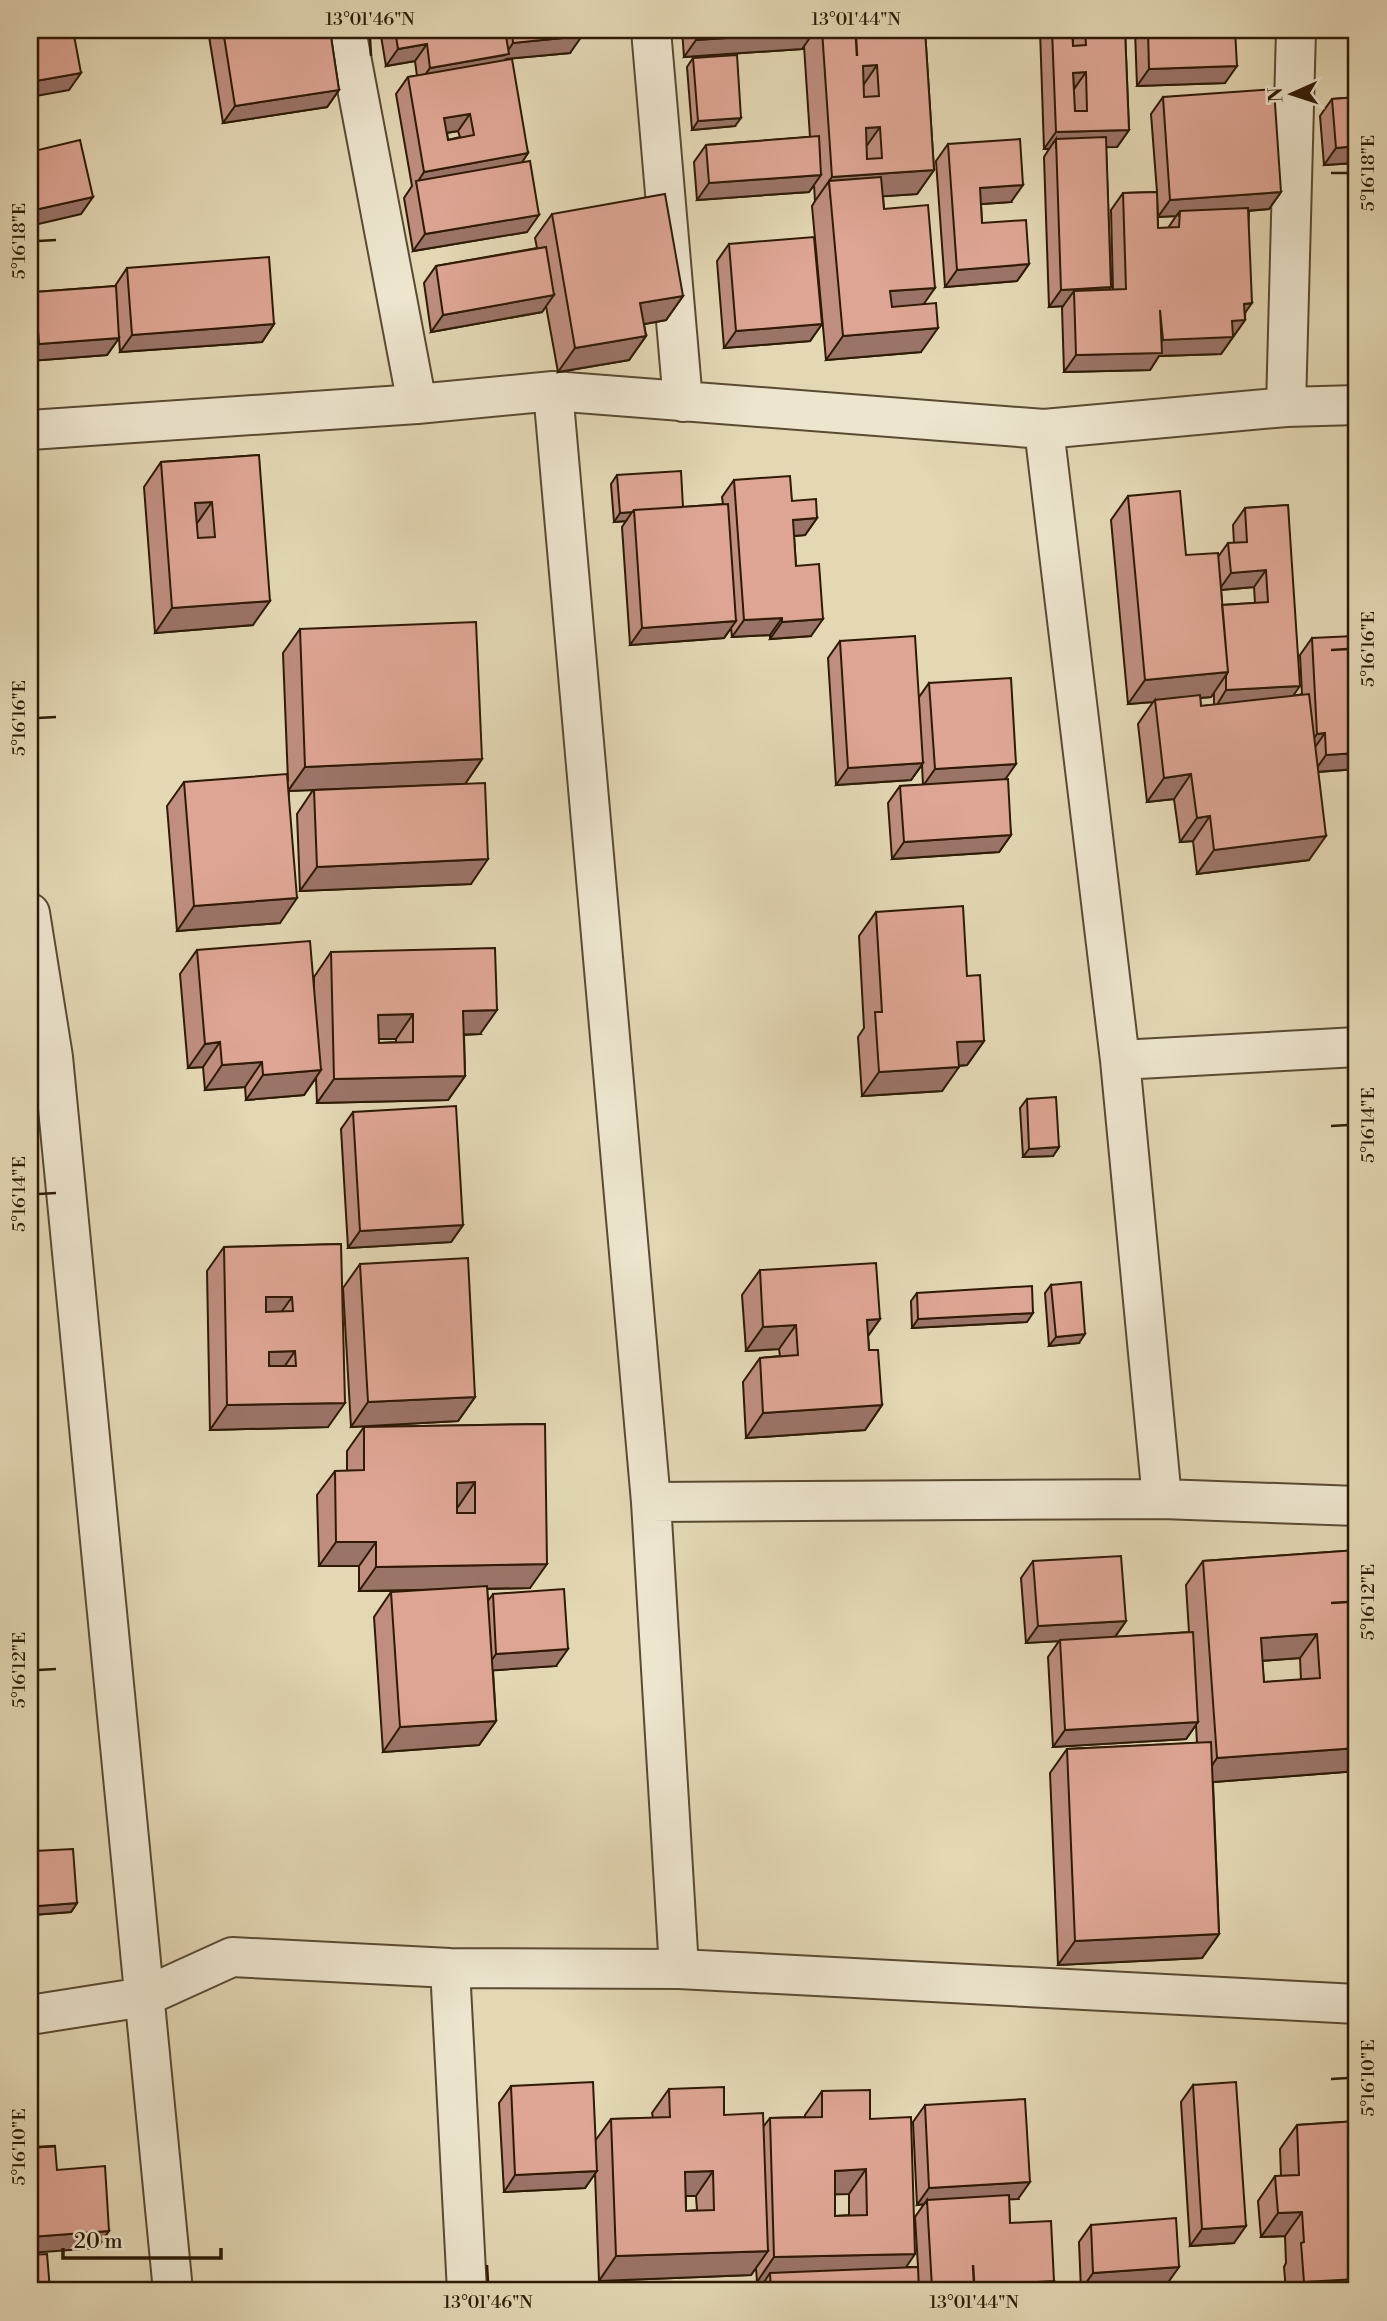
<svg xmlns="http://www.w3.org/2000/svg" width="1387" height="2321" viewBox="0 0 1387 2321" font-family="'Libre Bodoni',serif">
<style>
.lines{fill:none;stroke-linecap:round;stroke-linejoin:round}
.minor-casing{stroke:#5a4a31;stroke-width:42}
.minor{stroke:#ede5ce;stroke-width:38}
.wall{fill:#bf8e7f;stroke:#2d1b05;stroke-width:2;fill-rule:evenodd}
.shaded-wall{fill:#9b7468;stroke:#2d1b05;stroke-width:2}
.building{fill:#dea594;stroke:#2d1b05;stroke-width:2;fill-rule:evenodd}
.ticks{fill:none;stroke:#2d1b05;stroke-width:2.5}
.neatline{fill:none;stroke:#2d1b05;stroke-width:2.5}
.ticks-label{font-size:18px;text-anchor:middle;fill:#2d1b05}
</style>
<rect width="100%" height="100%" fill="#e3d7b4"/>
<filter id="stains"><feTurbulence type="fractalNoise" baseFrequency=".00286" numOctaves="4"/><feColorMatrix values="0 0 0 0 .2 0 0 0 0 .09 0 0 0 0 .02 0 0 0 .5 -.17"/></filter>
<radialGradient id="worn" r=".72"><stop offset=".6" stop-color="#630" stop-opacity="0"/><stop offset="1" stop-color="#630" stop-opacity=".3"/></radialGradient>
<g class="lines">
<defs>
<path id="minor" d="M346 30 417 404
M651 30 683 402
M553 391 651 1502 679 1969
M1286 407 1296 30
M1044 429 1120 1060 1162 1499 1357 1506
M30 430 417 404 553 391 1044 429 1286 407 1357 405
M30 913 53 1057 173 2291
M1120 1060 1357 1047
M651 1502 1162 1499
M450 1968 467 2291
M30 2015 144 1997 232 1957 450 1968 679 1969 1357 2004"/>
</defs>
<use href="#minor" class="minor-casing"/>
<use href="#minor" class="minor"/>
</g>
<path class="wall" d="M208 30H330L339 90 327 107 223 123Z
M380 30H581L570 53 506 59 505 60 528 153 522 162 527 232 413 251 404 198 412 186 396 94 408 77 417 76 415 61 386 66ZM458 131 460 137 448 140 447 133Z
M682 30H925L934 170 917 194 883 196 884 209 924 304 921 352 826 360 812 206 815 201 814 185 809 192 697 200 694 162 706 145 810 137 804 46 802 49 684 57Z
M1040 30H1072L1073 46V30H1125L1129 130 1117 147H1106L1111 287 1109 290H1113L1111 210 1123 193 1157 192 1151 114 1163 97 1281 192 1269 209 1249 211 1245 320 1221 354 1159 356 1150 370 1064 372 1062 308 1063 306 1049 307 1044 157 1049 149H1044ZM1157 197 1158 217 1176 216 1168 228H1158Z
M1135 30H1235L1225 83 1137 86Z
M693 58 735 126 692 130 687 67Z
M1357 97V188L1355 163 1324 165 1320 116 1332 99Z
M948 144 1011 202 981 204 982 223 1029 264 1017 281 945 287 936 161Z
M552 214 683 296 666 320 644 324 646 336 629 360 558 372 546 306 542 312 431 332 424 283 436 266 537 248 535 238Z
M729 244 822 324 810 341 724 348 717 261Z
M127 268 274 324 262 342 120 352 119 338 107 355 30 361V300L35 292 115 286Z
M259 455 253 625 155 633 144 487 161 462Z
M617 475 683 507 723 504 722 497 734 480 792 501 817 518 805 535 794 536 796 566 811 636 770 639V635L732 637 731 628 724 638 630 645 622 527 626 521 614 522 611 484Z
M1128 496 1186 555 1218 557 1228 543H1234L1233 525 1245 508 1288 505 1293 696 1302 694 1300 655 1312 638 1357 701V769L1318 772 1309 860 1197 874 1193 841 1180 842 1174 799 1147 802 1138 724 1153 702 1128 704 1111 520ZM1254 587 1255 603 1222 605 1221 590ZM1214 693V705L1201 706 1200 698 1211 697Z
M300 629 482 759 465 784 471 884 300 891 297 814 313 790 289 791 280 923 177 931 167 806 184 782 288 781 283 653Z
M840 641 919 697 929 683 1005 779 1011 835 999 852 892 859 888 803 900 786 923 785 922 765 911 780 836 785 828 658Z
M876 912 967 976 984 1041 967 1065 959 1066 942 1091 862 1096 858 1037 864 1028 859 936Z
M197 950 314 986V977L331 952 480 1034 464 1035 465 1076 448 1100 317 1103 316 1078 304 1095 246 1100 245 1087 205 1090 203 1067 188 1068 180 974ZM378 1039H396V1042L379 1043Z
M1027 1099 1059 1147 1053 1156 1023 1157 1020 1108Z
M353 1112 463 1225 451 1242 348 1248 341 1129Z
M341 1244 328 1427 210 1430 207 1271 224 1247Z
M360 1264 475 1397 458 1421 351 1427 343 1288Z
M760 1270 880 1319 868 1336 869 1350 882 1405 865 1430 746 1438 743 1382 760 1358 780 1356 779 1349 746 1351 742 1295Z
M1051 1285 1079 1343 1049 1346 1045 1293Z
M917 1293 1027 1322 912 1328 911 1301Z
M545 1424 530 1588 487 1589 488 1601 493 1594 556 1666 493 1670 496 1721 479 1745 383 1752 374 1617 391 1592 429 1590 359 1591V1566H319L317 1495 335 1471H347V1451L364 1427Z
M1357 1550V1771L1213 1782 1219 1934 1202 1958 1058 1965 1050 1773 1067 1749 1197 1743 1196 1725 1186 1739 1053 1747 1048 1657 1059 1641 1026 1643 1021 1578 1033 1561 1126 1621 1115 1637 1189 1632 1186 1585 1203 1561ZM1300 1658 1301 1680 1264 1682 1262 1661Z
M34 1851 77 1903 71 1912 32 1915 30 1887V1857Z
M1193 2085 1234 2243 1190 2246 1181 2102Z
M511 2086 595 2141 611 2119 653 2118 652 2113 669 2089 724 2115 763 2127 770 2118 805 2117V2115L822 2091 870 2119 906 2267H918L915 2217 924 2204 917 2205 913 2122 925 2105 1018 2199H1009L1010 2223 1054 2281 1048 2291H757L764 2282H757L756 2268 751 2275 599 2281 595 2173 585 2188 504 2192 499 2103ZM835 2194H849V2215L835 2216ZM686 2196H696L697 2210 686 2211Z
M1357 2121V2281L1355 2282 1349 2291H1286L1284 2267 1286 2263 1285 2236 1261 2237 1258 2201 1275 2176H1281L1280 2149 1297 2125Z
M1091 2225 1167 2284 1081 2290 1079 2242Z"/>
<path class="shaded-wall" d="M814 32 802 49 684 57 696 40Z
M582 36 570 53 506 59 497 71 418 85 430 68 505 55 513 43Z
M427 44 415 61 386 66 398 49Z
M877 65 860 90 863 66Z
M1237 66 1225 83 1137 86 1149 69Z
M1086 72 1074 89 1073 73Z
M81 73 69 90 30 97V82Z
M339 90 327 107 223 123 235 106Z
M470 114 458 131 432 135 444 118Z
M741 118 735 126 692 130 698 121Z
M880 127 863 151 866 128Z
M1129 130 1117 147 1056 148V139L1049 149H1044L1056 132Z
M1357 146V159L1355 163 1324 165 1336 148Z
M528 153 517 170 417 183 424 172Z
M934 170 917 194 831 200 829 181 815 201 832 177Z
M821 175 809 192 697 200 709 183Z
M1023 185 1011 202 968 205 980 188Z
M1281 192 1269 209 1179 216 1180 211 1176 216 1158 217 1170 200Z
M93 197 81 214 30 226V211Z
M539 215 527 232 413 251 425 234Z
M1029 264 1017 281 945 287 957 270Z
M1111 287 1099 305 1074 291 1063 306 1049 307 1061 290Z
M935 288 918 312 873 316 890 291Z
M554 295 542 312 431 332 443 315Z
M683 296 666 320 623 328 640 303Z
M1252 303 1240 320H1245L1221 354 1159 356 1150 370 1064 372 1076 355 1153 353 1163 340 1244 304Z
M274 324 262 342 120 352 132 335Z
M822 324 810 341 724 348 736 331Z
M938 328 921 352 826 360 843 336Z
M646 336 629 360 558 372 575 348Z
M119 338 107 355 30 361V357L39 344Z
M212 502 195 526V503Z
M632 512 626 521 614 522 620 513Z
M817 518 805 535 781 537 793 520Z
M1266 570 1254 587 1219 590 1231 573Z
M270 601 253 625 155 633 172 608Z
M782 618 770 635 732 637 744 620Z
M823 619 811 636 770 639 782 622Z
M736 621 724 638 630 645 642 628Z
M1228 672 1211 697 1155 702V700L1153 702 1128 704 1145 680Z
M1300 686 1288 703 1215 708 1226 690Z
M1325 733 1313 750 1305 751 1317 734Z
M1357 753V769L1314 772 1326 755Z
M482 759 465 784 288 791 305 767Z
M923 763 911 780 836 785 848 768Z
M1016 764 1004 781 923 786 935 769Z
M1191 774 1174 799 1147 802 1164 778Z
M1210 816 1193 841 1180 842 1197 818Z
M1011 835 999 852 892 859 904 842Z
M1326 836 1309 860 1197 874 1214 850Z
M488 859 471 884 300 891 317 867Z
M297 898 280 923 177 931 194 906Z
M497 1010 480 1034 446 1035 463 1011Z
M413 1014 396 1039H361L378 1015Z
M984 1041 967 1065 940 1067 957 1042Z
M220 1042 203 1067 188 1068 205 1044Z
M262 1062 245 1087 205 1090 222 1065Z
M959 1067 942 1091 862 1096 879 1072Z
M321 1070 304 1095 246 1100 263 1075Z
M465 1076 448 1100 317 1103 334 1079Z
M1059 1147 1053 1156 1023 1157 1029 1149Z
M463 1225 451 1242 348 1248 360 1231Z
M266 1297H292L275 1321H249Z
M1033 1313 1027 1322 912 1328 918 1319Z
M880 1319 863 1343 867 1320Z
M796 1325 779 1349 746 1351 763 1327Z
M1085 1334 1079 1343 1049 1346 1056 1337Z
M295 1351 278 1376H252L269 1352Z
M475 1397 458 1421 351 1427 368 1402Z
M345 1403 328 1427 210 1430 227 1405Z
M882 1405 865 1430 746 1438 763 1413Z
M475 1482 458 1507H440L457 1483Z
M336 1542H376L359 1566H319Z
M547 1564 530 1588 359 1591 376 1567Z
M1126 1621 1114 1638 1026 1643 1038 1626Z
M1317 1634 1300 1658 1244 1662 1261 1638Z
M568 1649 556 1666 484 1671 496 1654Z
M496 1721 479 1745 383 1752 400 1727Z
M1198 1722 1186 1739 1053 1747 1065 1730Z
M1357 1748V1771L1200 1783 1217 1758Z
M77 1903 71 1912 32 1915 38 1906Z
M1219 1934 1202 1958 1058 1965 1075 1941Z
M866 2169 849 2194 818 2195 835 2171Z
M597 2171 585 2188 504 2192 515 2175Z
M713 2171 696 2196H668L685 2172Z
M1030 2182 1018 2199 927 2204V2200L924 2204 917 2205 929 2188Z
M1302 2212 1285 2236 1261 2237 1278 2213Z
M1246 2226 1234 2243 1190 2246 1202 2229Z
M109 2231 97 2248 30 2253V2237Z
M768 2251 751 2275 599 2281 616 2256Z
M915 2254 898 2279 770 2273 764 2282H757L774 2257Z
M1356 2259H1357V2281L1355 2282 1349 2291H1297L1304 2282Z
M1179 2267 1167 2284 1081 2290 1093 2273Z
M1054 2281 1048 2291H929L932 2288Z"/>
<path class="building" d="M30 30H73L81 73 30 82Z
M223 30H330L339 90 235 106Z
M395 30H505L509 54 430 68 427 44 398 49Z
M512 30H581L582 36 513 43Z
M695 30H814V32L696 40Z
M822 30H861V32L876 31V30H925L934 170 832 177ZM877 65 879 96 864 97 863 66ZM880 127 882 158 867 159 866 128Z
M1052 30H1072L1073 46 1086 45 1085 30H1125L1129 130 1056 132ZM1086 72 1087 111H1075L1073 73Z
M1148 30H1235L1237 66 1149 69Z
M737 55 741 118 698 121 693 58Z
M512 59 528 153 424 172 408 77ZM470 114 474 135 448 140 444 118Z
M1274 89 1281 192 1170 200 1163 97Z
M1357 97V146L1336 148 1332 99Z
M819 136 821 175 709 183 706 145Z
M1106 137 1111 287 1061 290 1056 139Z
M1020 139 1023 185 980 188 982 223 1026 220 1029 264 957 270 948 144Z
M80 140 93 197 30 211V152Z
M530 161 539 215 425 234 416 181Z
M881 177 884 209 928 205 935 288 890 291 892 307 936 303 938 328 843 336 829 181Z
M1157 192 1158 228 1179 227 1180 211 1248 208 1252 303 1244 304 1245 320 1232 321 1233 337 1163 340 1160 310 1162 353 1076 355 1074 291 1126 289 1123 193Z
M665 194 683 296 640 303 646 336 575 348 552 214Z
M814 237 822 324 736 331 729 244Z
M546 247 554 295 443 315 436 266Z
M269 257 274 324 132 335 127 268Z
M116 286 119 338 39 344 35 292Z
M259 455 270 601 172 608 161 462ZM212 502 215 537 198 538 195 503Z
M681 471 683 507 634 510 632 512 620 513 617 475Z
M790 476 792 501 816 499 817 518 793 520 796 566 819 564 823 619 782 622V618L744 620 734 480Z
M1180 491 1186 555 1218 553 1228 672 1145 680 1128 496Z
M728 504 736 621 642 628 634 510Z
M1288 505 1300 686 1226 690V676L1228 672 1222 605 1268 602 1266 570 1231 573 1228 543 1247 542 1245 508Z
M476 622 482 759 305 767 300 629Z
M915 636 923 763 848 768 840 641Z
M1354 636 1357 701V753L1326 755 1325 733 1317 734 1312 638Z
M1011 678 1016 764 935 769 929 683Z
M1309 694 1326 836 1214 850 1210 816 1197 818 1191 774 1164 778 1155 700 1200 695 1201 706Z
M287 774 297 898 194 906 184 782Z
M1008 779 1011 835 904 842 900 786Z
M485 783 488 859 317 867 314 790Z
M963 906 967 976 980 975 984 1041 957 1042 959 1067 879 1072 875 1012H882L876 912Z
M310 941 321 1070 263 1075 262 1062 222 1065 220 1042 205 1044 197 950Z
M495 948 497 1010 463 1011 465 1076 334 1079 331 952ZM413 1014V1042L379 1043 378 1015Z
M1056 1097 1059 1147 1029 1149 1027 1099Z
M456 1106 463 1225 360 1231 353 1112Z
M341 1244 345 1403 227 1405 224 1247ZM266 1297H292L293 1311 266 1312ZM295 1351 296 1366H269V1352Z
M468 1258 475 1397 368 1402 360 1264Z
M876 1263 880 1319 867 1320 869 1350H878L882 1405 763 1413 760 1358 798 1355 796 1325 763 1327 760 1270Z
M1081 1282 1085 1334 1056 1337 1051 1285Z
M1032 1286 1033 1313 918 1319 917 1293Z
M545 1424 547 1564 376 1567V1542H336L335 1471 364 1470V1427ZM475 1482V1513H457V1483Z
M1357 1550V1748L1217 1758 1203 1561ZM1317 1634 1320 1678 1264 1682 1261 1638Z
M1121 1556 1126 1621 1038 1626 1033 1561Z
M30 1572 33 1606H30Z
M487 1586 496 1721 400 1727 391 1592Z
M564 1589 568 1649 496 1654 493 1594Z
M1193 1632 1198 1722 1065 1730 1060 1640Z
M1211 1742 1219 1934 1075 1941 1067 1749Z
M73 1849 77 1903 38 1906 34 1851Z
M593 2082 597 2171 515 2175 511 2086Z
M1236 2082 1246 2226 1202 2229 1193 2085Z
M724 2087V2115L763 2113 768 2251 616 2256 611 2119 670 2117 669 2089ZM713 2171 714 2210 686 2211 685 2172Z
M870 2090V2119L911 2117 915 2254 774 2257 770 2118 822 2117V2091ZM866 2169 867 2215 835 2216V2171Z
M1025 2099 1030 2182 929 2188 925 2105Z
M1357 2121V2259H1356L1357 2279 1304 2282 1301 2243 1304 2242 1302 2212 1278 2213 1275 2176 1299 2175 1297 2125Z
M55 2146 57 2170 105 2166 109 2231 30 2237V2148Z
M1009 2195 1010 2223 1051 2221 1054 2281 932 2288 927 2200Z
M1176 2218 1179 2267 1093 2273 1091 2225Z
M47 2254 50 2290 122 2285V2291H30V2255Z
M918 2267 919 2291H771L770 2273Z"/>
<path class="ticks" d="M370 38 371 56M856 38 857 56M1331 173H1348M38 241 56 240M1331 650 1348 649M38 718 56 717M1331 1126 1348 1125M38 1194 56 1193M1331 1603 1348 1602M38 1670 56 1669M1331 2079 1348 2078M38 2147 56 2146M487 2265 488 2282M973 2265 974 2282"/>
<rect width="1387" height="2321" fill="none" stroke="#e3d7b4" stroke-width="77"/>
<g transform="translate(1292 94) rotate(267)" stroke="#ede5ce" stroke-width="5" paint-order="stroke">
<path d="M0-5L12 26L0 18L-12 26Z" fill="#2d1b05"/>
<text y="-10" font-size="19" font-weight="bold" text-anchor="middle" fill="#2d1b05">N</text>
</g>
<path d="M63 2248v10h158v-10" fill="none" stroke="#2d1b05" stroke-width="3.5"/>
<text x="74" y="2248" font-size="21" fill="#2d1b05" stroke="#ede5ce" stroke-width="5" paint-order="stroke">20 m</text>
<rect x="38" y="38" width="1310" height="2244" class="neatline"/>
<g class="ticks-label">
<text x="370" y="25">13°01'46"N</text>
<text x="856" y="25">13°01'44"N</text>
<text transform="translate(1368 173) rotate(-90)" y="6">5°16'18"E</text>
<text transform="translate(19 241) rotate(-90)" y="6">5°16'18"E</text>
<text transform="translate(1368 649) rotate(-90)" y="6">5°16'16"E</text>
<text transform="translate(19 718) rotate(-90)" y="6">5°16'16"E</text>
<text transform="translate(1368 1125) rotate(-90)" y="6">5°16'14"E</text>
<text transform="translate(19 1194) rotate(-90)" y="6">5°16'14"E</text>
<text transform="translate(1368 1602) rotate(-90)" y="6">5°16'12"E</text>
<text transform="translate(19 1670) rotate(-90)" y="6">5°16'12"E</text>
<text transform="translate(1368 2078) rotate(-90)" y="6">5°16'10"E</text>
<text transform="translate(19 2147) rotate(-90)" y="6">5°16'10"E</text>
<text x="488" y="2308">13°01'46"N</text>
<text x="974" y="2308">13°01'44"N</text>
</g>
<rect width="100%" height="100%" filter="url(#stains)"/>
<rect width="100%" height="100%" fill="url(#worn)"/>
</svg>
